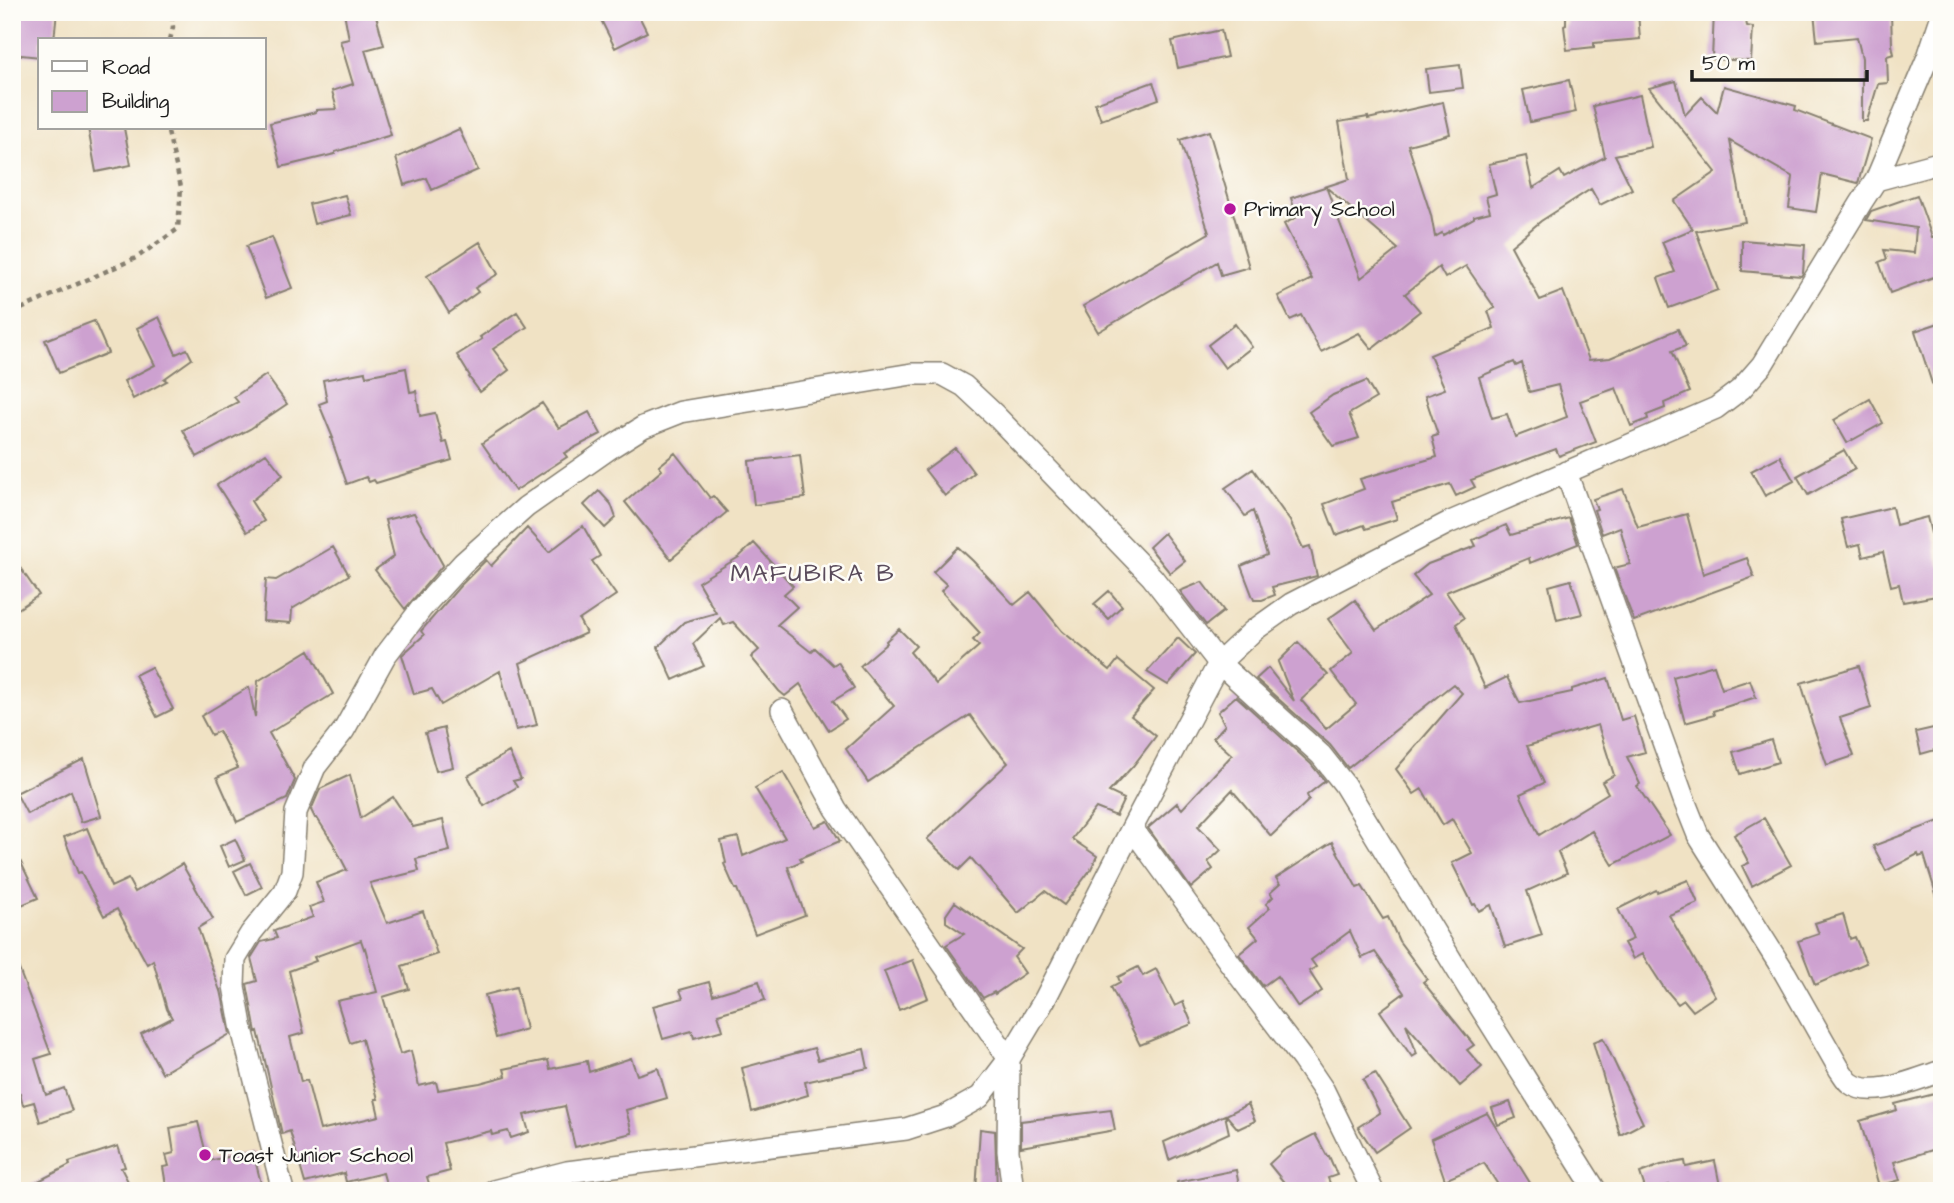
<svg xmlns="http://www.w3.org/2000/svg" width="1954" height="1203" viewBox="0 0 1954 1203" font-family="'Architects Daughter',sans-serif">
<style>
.building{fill:#cda1d0;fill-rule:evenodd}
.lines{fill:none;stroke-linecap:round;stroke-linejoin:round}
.street-casing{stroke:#867f70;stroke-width:24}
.path{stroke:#867f70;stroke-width:4.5;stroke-dasharray:5 5;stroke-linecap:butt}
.street{stroke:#fff;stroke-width:21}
.poi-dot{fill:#b5179e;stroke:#fdfcf7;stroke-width:2.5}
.labels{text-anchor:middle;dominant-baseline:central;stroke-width:5;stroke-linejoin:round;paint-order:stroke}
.poi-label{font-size:21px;fill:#1c1c1c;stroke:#fdfcf7;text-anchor:start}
.quarter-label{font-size:24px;letter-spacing:2px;fill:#5a4b5b;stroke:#fdfcf7}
</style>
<rect width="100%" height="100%" fill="#fdfcf7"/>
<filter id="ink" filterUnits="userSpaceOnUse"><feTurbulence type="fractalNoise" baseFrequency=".0143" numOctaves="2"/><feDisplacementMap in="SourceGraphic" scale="14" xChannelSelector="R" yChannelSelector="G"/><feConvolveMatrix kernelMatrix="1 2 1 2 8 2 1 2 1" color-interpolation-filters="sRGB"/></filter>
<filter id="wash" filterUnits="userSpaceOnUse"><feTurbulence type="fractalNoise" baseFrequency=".00686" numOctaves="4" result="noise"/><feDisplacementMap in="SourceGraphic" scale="28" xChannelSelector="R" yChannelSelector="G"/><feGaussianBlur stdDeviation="1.57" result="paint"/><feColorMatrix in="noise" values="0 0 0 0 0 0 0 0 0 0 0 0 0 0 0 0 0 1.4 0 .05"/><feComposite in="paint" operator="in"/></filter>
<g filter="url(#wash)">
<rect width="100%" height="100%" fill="#f0e2c4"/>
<g id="blocks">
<path class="building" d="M12 12H57L54 40H40V57L12 54Z
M344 12H375L384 45 365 50 391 135 335 152V154L281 167 270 123 316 112V110L337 109 332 91 353 84 340 41 349 39Z
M597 12H637L647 32 615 48Z
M1566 12H1638L1640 39 1594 43V47L1567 50 1564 26 1566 25Z
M1714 12H1744L1747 26 1753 27 1751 61 1712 59Z
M1814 12H1891L1892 45 1894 54 1887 56 1888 83 1878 84 1867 121H1862V58L1857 37 1817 41Z
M1221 30 1227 57 1178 68 1172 41Z
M1460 65 1463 88 1429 92 1426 69Z
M1569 80 1576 112 1530 122 1523 90Z
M1676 81 1685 115 1702 97 1717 112 1724 86 1796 106 1795 110 1871 139 1858 183 1822 174 1816 212 1789 208 1793 177 1730 141 1745 222 1696 231 1718 290 1669 308 1658 278 1675 272 1662 242 1693 229 1674 201 1716 172 1649 88Z
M1153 82 1159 99 1101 120 1095 103Z
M1640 95 1651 147 1615 155 1632 189 1600 205 1591 189 1541 221 1511 246 1540 300 1563 291 1589 360 1610 358 1678 329 1686 346 1672 351 1690 392 1664 403 1665 408 1647 415 1648 419 1631 426 1616 388 1580 401 1596 442 1559 456 1556 449 1471 480 1475 487 1456 496 1450 484 1392 502 1397 519 1366 529 1364 525 1336 535 1324 504 1364 489 1360 479 1437 457 1432 437 1438 435 1425 396 1445 389 1430 355 1494 328 1488 311 1495 308 1466 266 1445 278 1439 267 1405 294 1420 311 1372 349 1359 333 1321 352 1301 315 1290 320 1278 296 1312 279 1284 224 1297 217 1291 198 1349 179 1339 122 1368 117V119L1443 102 1450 134 1408 145 1431 215 1435 237 1442 233 1443 235 1474 218V216L1490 212 1486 197 1496 194 1489 164 1526 156 1533 188 1560 171 1564 178 1605 157 1593 106ZM1326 187 1398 249 1361 278ZM1514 362 1516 366 1522 363 1529 392 1558 385 1567 417 1515 437 1507 414 1492 418 1479 377Z
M88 128H124L131 165 96 172Z
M459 129 478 170 432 190 427 178 404 185 396 158Z
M1209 131 1249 267 1221 275 1217 262 1098 332 1083 306 1209 233 1180 140Z
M345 195 351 215 314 224 309 204Z
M1917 195 1932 237 1942 235V274L1890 293 1879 262 1887 259 1884 250 1914 253 1916 228 1866 220 1871 211Z
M272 237 292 288 266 298 246 246Z
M1742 240 1805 245 1803 273 1801 276 1742 271Z
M480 242 498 274 475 288 478 292 449 313 427 276Z
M517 312 527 327 493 349 509 370 480 392 469 377 470 376 457 355 482 339 480 337Z
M159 317 176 354 187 349 192 359 164 379 167 381 133 399 124 381 155 365 137 328Z
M94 321 108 353 59 373 45 340Z
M1942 322V401L1938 402 1915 331Z
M1235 324 1252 347 1225 368 1208 345Z
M406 368 410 392 416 391 420 416 435 413 443 443 447 442 452 460 376 483 374 480 369 482 366 477 347 484 331 438H333L319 404 327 401 323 380 365 372 366 376Z
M266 375 287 404 250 429 197 457 183 430 238 402 234 397Z
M1366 381 1376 398 1349 414 1359 438 1333 446 1309 412 1333 395Z
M1870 399 1883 423 1847 443 1834 420Z
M542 403 559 428 589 412 601 434 564 453 567 457 515 491 482 443Z
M955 448 974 473 945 496 925 470Z
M1844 450 1855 469 1808 495 1797 476Z
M266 453 283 475 251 501 264 521 247 532 217 485Z
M675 453 710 498 713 496 727 512 671 559 625 502 662 470 659 466Z
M800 455 805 498 754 505 749 461Z
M1780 456 1794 481 1765 496 1751 471Z
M1253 469 1290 521 1303 548 1310 546 1317 576 1272 587 1275 595 1262 600H1254L1241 566 1267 555 1253 511 1245 516 1225 488Z
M1623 489 1638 527 1687 514 1703 574 1747 558 1754 577 1634 621 1614 568 1630 564 1620 527 1602 534 1594 510 1597 509 1593 499Z
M599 491 611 504 616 518 605 528 584 505Z
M1892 507 1896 525 1927 517 1939 565H1942V595L1903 602 1899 584 1891 586 1883 552 1863 557 1860 544 1848 547 1841 519Z
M414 513 443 565 405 609 375 570 394 556 385 520Z
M1569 518 1578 544 1530 563 1529 558 1446 592 1464 618 1456 624 1485 688 1507 677 1520 703 1572 692V689L1608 678 1621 720 1634 716 1645 752 1627 757 1640 784 1637 786 1670 835 1613 865 1592 831 1558 852 1567 873 1527 891 1542 935 1505 947 1491 905 1479 911 1475 904 1473 905 1452 863 1472 853 1452 819 1443 825 1422 789 1414 794 1396 769 1462 693 1453 684 1348 768 1330 745 1256 679 1268 668 1294 701 1278 662 1298 642 1328 675 1301 700 1326 729 1356 704 1331 671 1353 653 1328 619 1355 600 1376 630 1429 595 1413 576 1428 564 1476 546 1473 540 1506 525 1511 535ZM1598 725 1614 775 1602 782 1608 793 1539 835 1520 794 1544 783 1527 746Z
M583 526 600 556 592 561 616 595 579 620 586 633 520 663 537 725 516 730 500 671 441 705 432 689 414 694 402 655 424 635 421 631 460 586 486 560 491 566 527 528 549 552Z
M1164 533 1185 561 1170 573 1149 547Z
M754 543 793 586 784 594 797 607 777 625 811 652 815 648 833 665 838 662 854 688 833 701 846 719 829 730 800 684 785 696 779 691 751 657 759 650 733 622 724 625 720 618 693 644 704 666 673 680 658 647 684 622 716 613 698 582 739 557Z
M333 547 349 575 292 609 291 623 263 621 266 579 276 580Z
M958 547 973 561 1014 605 1030 592 1062 631 1110 670 1118 660 1154 690 1131 716 1156 736 1133 766 1109 792 1124 799 1116 816 1096 808 1072 839 1097 856 1091 869 1064 905 1045 891 1018 913 971 858 959 870 927 839 1008 763 995 747 994 748 970 715 868 782 846 749 894 706 860 666 887 643 886 641 899 629 916 646 910 652 936 684 979 646 973 640 980 633 941 591 947 585 933 572Z
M12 556 39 595 12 613Z
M1571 580 1582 614 1557 620 1549 586Z
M1202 582 1224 611 1206 625 1180 591Z
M1109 591 1122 606 1108 619 1094 604Z
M1178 638 1195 654 1168 685 1147 672Z
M309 650 333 694 269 733 295 780 287 799 237 822 217 777 238 768 219 731 211 735 201 716 249 687 255 717 258 681Z
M1714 665 1722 689 1750 680 1756 697 1713 711 1714 715 1685 723 1673 677Z
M1859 666 1871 708 1840 718 1854 756 1827 765 1810 717 1811 716 1801 683Z
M151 667 173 709 157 717 135 675Z
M1236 696 1311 764 1325 781 1307 795 1309 800 1271 836 1232 790 1198 826 1221 850 1208 862 1213 869 1191 888 1148 828 1177 803 1182 809 1232 755 1213 738 1225 725 1218 712Z
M1942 726V748L1921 754 1916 732Z
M444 728 453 767 436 771 425 733Z
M1771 740 1778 762 1740 774 1733 752Z
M509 752 521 779 513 781 517 787 484 806 468 776Z
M84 759 101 816 81 822 71 791 27 814 16 793Z
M783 772 815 827 828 821 840 841 800 858 802 861 788 867 805 915 755 934 737 889H735L724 864 726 863 721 841 738 837 743 856 785 838 755 788Z
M350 775 361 818 393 797 413 827 443 820 450 851 416 859 419 871 370 883 387 923 423 911 437 954 402 966 409 989 383 997 400 1054 411 1051 419 1086 436 1082 438 1090 480 1083 506 1076 504 1069 548 1060 550 1069 587 1061 589 1072 631 1058 637 1075 658 1068 667 1098 626 1110 632 1133 575 1147 565 1106 524 1115 529 1132 511 1138 508 1131 492 1135 491 1131 443 1143 450 1171 427 1177 430 1187 414 1191H388L383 1173 346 1182 344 1173 305 1183 290 1131 282 1134 258 1031 256 1032 254 1022 247 984 257 981 251 958 261 942 277 938 274 931 313 917 309 907 324 902 316 882 347 870 333 843 317 818H315L311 810 320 789ZM361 940 364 949 365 948 377 992 337 1001 350 1043 362 1039 378 1099H375L379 1116 320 1130 307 1080 301 1082 290 1037 304 1033 289 971 316 961 314 957Z
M1764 818 1791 865 1752 886 1742 866 1749 863 1734 835Z
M1942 820V896L1937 897 1924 855 1919 857 1918 854 1886 871 1873 846Z
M87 828 111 887 128 879 135 892 182 864 213 919 198 928 220 991 221 990 230 1034 162 1073 141 1034 172 1018 167 1009 153 960 147 964 117 909 104 916 81 872 78 873 64 837Z
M235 839 245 860 229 867 220 846Z
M1332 842 1357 888 1362 886 1383 919 1388 917 1399 941 1427 979 1423 982 1474 1045 1467 1050 1482 1067 1460 1086 1406 1024 1417 1054 1412 1057 1380 1011 1404 993 1375 952 1362 958 1350 931 1311 960 1316 967 1309 971 1322 991 1298 1007 1277 976 1263 986 1239 954 1258 938 1249 927 1270 908 1266 904 1273 897 1270 893 1280 884 1276 878Z
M12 844 38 898 12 909Z
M250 863 262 887 246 895 234 871Z
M1688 880 1698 903 1669 915 1715 996 1693 1011 1684 1000 1678 1004 1667 991H1666L1642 954 1633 959 1624 943 1633 939 1618 909 1656 890 1657 892Z
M955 902 1022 949 1014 957 1025 973 995 994 994 992 983 998 946 945 964 934 946 922V915Z
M1843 914 1850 939 1855 937 1866 963 1815 985 1798 941 1819 934 1815 923Z
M12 956H14L51 1054 35 1059 46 1095 64 1088 72 1111 40 1122 34 1102 23 1105 20 1093 12 1096Z
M913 960 928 998 899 1010 884 971Z
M1138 967 1143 976 1156 969 1175 1006 1183 1002 1192 1024 1140 1045 1111 987 1120 982 1118 977Z
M759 981 765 1000 718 1014 723 1030 694 1038 692 1031 663 1039 653 1006 683 998 680 990 709 982 713 995Z
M516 987 526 1029 496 1038 485 995Z
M1603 1038 1643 1123 1620 1135 1593 1042Z
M814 1048 818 1060 864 1049 868 1068 805 1082 808 1095 752 1112 742 1068Z
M1375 1073 1410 1128 1375 1152 1358 1127 1380 1113 1363 1080Z
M1942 1092V1147L1894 1162 1900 1180 1879 1186 1860 1121 1897 1110 1895 1104Z
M1510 1102 1516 1118 1498 1125 1492 1108Z
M1248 1104 1255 1121 1238 1129 1226 1115Z
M1111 1110 1115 1130 1021 1147V1121Z
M1487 1113 1535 1191H1502L1484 1163 1445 1180 1431 1139Z
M1225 1115 1229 1133 1169 1160 1164 1142Z
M198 1122 208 1161 253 1152 263 1191H167L163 1167 169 1166 166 1155 174 1153 170 1128Z
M980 1129 995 1131 997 1191H976Z
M1315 1134 1327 1156H1329L1337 1175 1328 1178 1333 1191H1291L1269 1164 1284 1150Z
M118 1146 125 1167 121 1168 133 1191H19L70 1165 69 1162Z
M1685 1161 1686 1167 1715 1161 1721 1191H1672L1669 1185 1653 1191H1646L1640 1173 1661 1165Z
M1236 1170 1240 1191H1178L1177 1182Z"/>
</g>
</g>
<g filter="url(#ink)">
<use href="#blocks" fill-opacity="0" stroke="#867f70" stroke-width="2"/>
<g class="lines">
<defs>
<path id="street" d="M1876 180 1928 57 1942 15
M1566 472 1684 800 1698 835 1785 973 1840 1070C1843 1074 1846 1080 1850 1083 1872 1100 1918 1078 1942 1071
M782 710 836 809 1009 1059 1008 1151 1013 1191
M1132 828 1241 978 1303 1060 1324 1091 1373 1191
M283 1191 241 1025 234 986 235 959 251 933 285 891 292 872 296 812 315 767 344 730 385 656 421 609 463 563 526 507 613 446 643 427 681 412 912 374H942L964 386 995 415 1152 577 1219 663 1321 755 1344 784 1467 986 1596 1191
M493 1191 567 1172 906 1129 946 1116 980 1097 1009 1059 1045 999 1132 828 1219 663 1253 631 1291 604 1448 523 1716 408 1741 389 1762 365 1861 203 1876 180 1942 162"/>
</defs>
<use href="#street" class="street-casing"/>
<path class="path" d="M170 40 173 27 171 12
M12 313 136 258 178 229 181 187 167 128"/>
<use href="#street" class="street"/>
</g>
</g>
<g class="poi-dot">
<circle cx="1230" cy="209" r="7"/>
<circle cx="205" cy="1155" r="7"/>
</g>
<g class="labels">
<g class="poi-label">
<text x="1244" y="209">Primary School</text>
<text x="219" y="1155">Toast Junior School</text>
</g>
<g class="quarter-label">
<text x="813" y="574">MAFUBIRA B</text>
</g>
</g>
<rect width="1954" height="1203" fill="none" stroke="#fdfcf7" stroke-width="42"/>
<rect x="38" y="38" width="228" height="91" fill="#fdfcf7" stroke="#a3a29f" stroke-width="2"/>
<rect x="52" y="61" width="35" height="10" fill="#ffffff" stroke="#a3a29f" stroke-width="2"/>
<text x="102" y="74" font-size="21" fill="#1c1c1c">Road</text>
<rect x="52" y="91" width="35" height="21" fill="#cda1d0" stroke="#a3a29f" stroke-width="2"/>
<text x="102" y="108" font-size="21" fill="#1c1c1c">Building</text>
<path d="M1692 70v10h175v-10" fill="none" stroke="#1c1c1c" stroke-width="3.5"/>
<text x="1702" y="70" font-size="21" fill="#1c1c1c" stroke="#fdfcf7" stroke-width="5" paint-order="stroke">50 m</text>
</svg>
